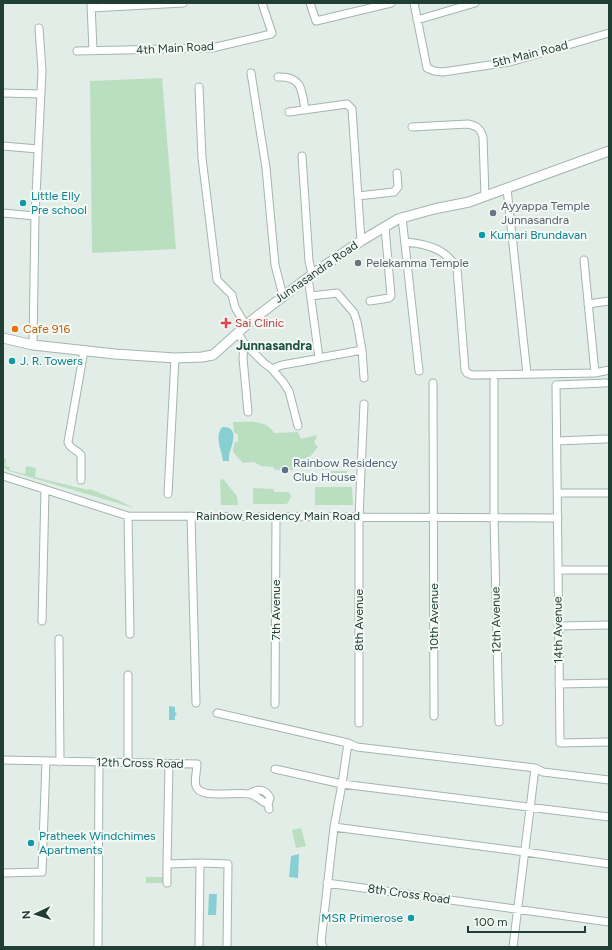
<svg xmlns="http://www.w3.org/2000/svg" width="612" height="950" viewBox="0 0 612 950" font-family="Figtree,sans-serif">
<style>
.green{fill:#badfc0}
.water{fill:#88cfd4}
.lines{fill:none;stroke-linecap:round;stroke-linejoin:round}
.minor-casing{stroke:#a4b5ae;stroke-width:9}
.tertiary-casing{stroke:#a4b5ae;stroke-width:11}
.minor{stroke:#fff;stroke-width:7}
.tertiary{stroke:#fff;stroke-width:9}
.culture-dot{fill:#0f9aa8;stroke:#f3f9f5;stroke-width:1.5}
.worship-dot{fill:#6b7280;stroke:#f3f9f5;stroke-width:1.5}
.health-dot{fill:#e0444e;stroke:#f3f9f5;stroke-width:1.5}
.food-dot{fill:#e8710a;stroke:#f3f9f5;stroke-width:1.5}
.service-dot{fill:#5c6f8a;stroke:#f3f9f5;stroke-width:1.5}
.labels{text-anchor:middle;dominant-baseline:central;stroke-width:4;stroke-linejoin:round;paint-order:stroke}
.street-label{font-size:12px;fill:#213e34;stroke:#f3f9f5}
.culture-label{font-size:12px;fill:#0d838f;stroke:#f3f9f5;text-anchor:start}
.worship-label{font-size:12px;fill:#5b616d;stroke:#f3f9f5;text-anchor:start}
.health-label{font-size:12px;fill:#be3a42;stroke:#f3f9f5;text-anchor:start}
.food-label{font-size:12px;fill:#c56008;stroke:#f3f9f5;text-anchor:start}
.service-label{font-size:12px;fill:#4e5e75;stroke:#f3f9f5;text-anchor:start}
.neighbourhood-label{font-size:13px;font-weight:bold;fill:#1c5140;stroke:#f3f9f5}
</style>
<rect width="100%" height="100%" fill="#e2ede7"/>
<path class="green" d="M162 78 176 249 92 253 90 81Z
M233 422C246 422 267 419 274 433L298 432 301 439 317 435V436L314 442 318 447C311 455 303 468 291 470 286 471 280 470 275 470L273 467 261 466 254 462 243 463 233 452 234 443 238 441V435L234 432Z
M3 459H6L5 466 10 467 9 470 25 474 26 466 36 468 35 477 88 490 89 489 118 500 134 508 9 471 3 467Z
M330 471H347V481L326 482 325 476Z
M223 479 237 496 238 505H221L220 480Z
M315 487H352L353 505H315Z
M253 488 274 489V492H289L291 496 288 503 286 504H253Z
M301 828 306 846 296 848 292 830Z
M146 877H164V883H146Z"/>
<path class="water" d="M222 427C234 426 235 434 232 445 231 449 231 447 230 451 229 454 229 458 229 461H223C222 450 214 438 222 427Z
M169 706 175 707V712L177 714 175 716V720H169Z
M299 854 298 878 289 877 291 856Z
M209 894H217L216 915H208Z"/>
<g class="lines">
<defs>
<path id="minor" d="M91 3 93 51
M310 3 316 21 391 3
M414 3 427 68 434 71 443 72 510 62 609 33
M91 8 183 3
M417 20 475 3
M77 51 212 48 271 34 272 33 262 3
M251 73 266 168 275 265 283 296
M278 77C302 76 302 90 305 110
M199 87 202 158 217 280 232 295 235 307 246 326
M3 93 40 94
M289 112 347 104 352 109 361 241
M412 127 468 124C477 126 480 128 483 137L485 197
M3 146 38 149
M302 156 309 261 312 274
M507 189 527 374
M358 196 394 192 398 187 397 173
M3 213 35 216
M402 217 419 371
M405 242C426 244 445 248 457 268L465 370 467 373 472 375 595 373 609 370
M584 260 595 373
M308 277 319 358 362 350
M311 296 337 293 354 313 357 322 362 350 364 378
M370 301 389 298 391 296 385 227
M588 304 609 301
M238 333 244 343 264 363 272 369 283 382 289 391 298 426
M244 343 243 358 248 412
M33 345 35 216 42 71 39 28
M272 369 282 365 316 359 319 358
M494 381V517L499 722
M433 383 434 716
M606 383 556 385C558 504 558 624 560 743L609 742
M557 441 606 439
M3 476 128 516 558 518
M81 480V455C77 449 70 450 68 442L84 351
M558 493H609
M168 494 175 358
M128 516 130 634
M191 516 196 703
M558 570H609
M42 621 45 490
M558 626 609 625
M59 639 60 762
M128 675V763
M559 684 609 683
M275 704 276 517
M217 713 348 743 357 747 535 768 543 772 609 780
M359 723V517L364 404
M3 760 197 764C197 771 194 780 196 786 200 800 237 791 249 794 257 795 261 802 268 804
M169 764 167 864 200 863 199 947
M275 769 342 784 609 817
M249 794C257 788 266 789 270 798L268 804 269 809
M334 827 525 852 609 864
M200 863 228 864 227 947
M167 864V883
M3 873 42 872 46 761
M327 883 609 922
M98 947 99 762
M323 947 321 942 334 827 342 784 348 743
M513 947 535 768"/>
<path id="tertiary" d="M3 338 33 345 115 354 175 358 202 357 213 355 251 321 314 273 361 241 398 219 434 209 469 202 609 151"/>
</defs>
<use href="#minor" class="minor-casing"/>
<use href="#tertiary" class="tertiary-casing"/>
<use href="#minor" class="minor"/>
<use href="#tertiary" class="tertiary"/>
</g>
<g class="culture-dot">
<circle cx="23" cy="203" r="4"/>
<circle cx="482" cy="235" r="4"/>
<circle cx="12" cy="361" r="4"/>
<circle cx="31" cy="843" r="4"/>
<circle cx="411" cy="918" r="4"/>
</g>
<g class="worship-dot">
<circle cx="493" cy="213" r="4"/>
<circle cx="358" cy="263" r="4"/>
</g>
<path class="health-dot" d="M224 317h4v4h4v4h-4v4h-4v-4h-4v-4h4z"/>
<circle class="food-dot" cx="15" cy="329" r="4"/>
<circle class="service-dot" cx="285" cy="470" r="4"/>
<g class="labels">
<g class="street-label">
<text transform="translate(175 48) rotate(-3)">4th Main Road</text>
<text transform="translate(530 54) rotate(-14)">5th Main Road</text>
<text transform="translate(316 272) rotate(-35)">Junnasandra Road</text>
<text x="278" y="516">Rainbow Residency Main Road</text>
<text transform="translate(276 610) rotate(-90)">7th Avenue</text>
<text transform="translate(434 617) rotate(-90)">10th Avenue</text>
<text transform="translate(359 620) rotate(-90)">8th Avenue</text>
<text transform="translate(496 620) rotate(-91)">12th Avenue</text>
<text transform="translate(558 630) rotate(-91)">14th Avenue</text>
<text transform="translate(140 763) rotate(1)">12th Cross Road</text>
<text transform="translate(409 894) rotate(8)">8th Cross Road</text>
</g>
<g class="culture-label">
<text x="31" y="196">Little Elly<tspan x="31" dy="14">Pre school</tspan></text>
<text x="490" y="235">Kumari Brundavan</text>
<text x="20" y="361">J. R. Towers</text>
<text x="39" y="836">Pratheek Windchimes<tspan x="39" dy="14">Apartments</tspan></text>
<text x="403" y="918" text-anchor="end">MSR Primerose</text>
</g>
<g class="worship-label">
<text x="501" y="206">Ayyappa Temple<tspan x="501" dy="14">Junnasandra</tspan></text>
<text x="366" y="263">Pelekamma Temple</text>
</g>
<g class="health-label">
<text x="235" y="323">Sai Clinic</text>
</g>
<g class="food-label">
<text x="23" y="329">Cafe 916</text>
</g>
<g class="service-label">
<text x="293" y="463">Rainbow Residency<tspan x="293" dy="14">Club House</tspan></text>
</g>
<g class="neighbourhood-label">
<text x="274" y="345">Junnasandra</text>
</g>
</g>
<rect width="612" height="950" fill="none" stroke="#213e34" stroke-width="8"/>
<g transform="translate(36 914) rotate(266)" stroke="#f3f9f5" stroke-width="3" paint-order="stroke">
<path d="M0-3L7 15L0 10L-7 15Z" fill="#213e34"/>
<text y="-6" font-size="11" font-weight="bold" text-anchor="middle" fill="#213e34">N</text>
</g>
<path d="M468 926v6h117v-6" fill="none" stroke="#213e34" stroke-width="2"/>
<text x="474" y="926" font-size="12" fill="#213e34" stroke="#f3f9f5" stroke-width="3" paint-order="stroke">100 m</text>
</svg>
